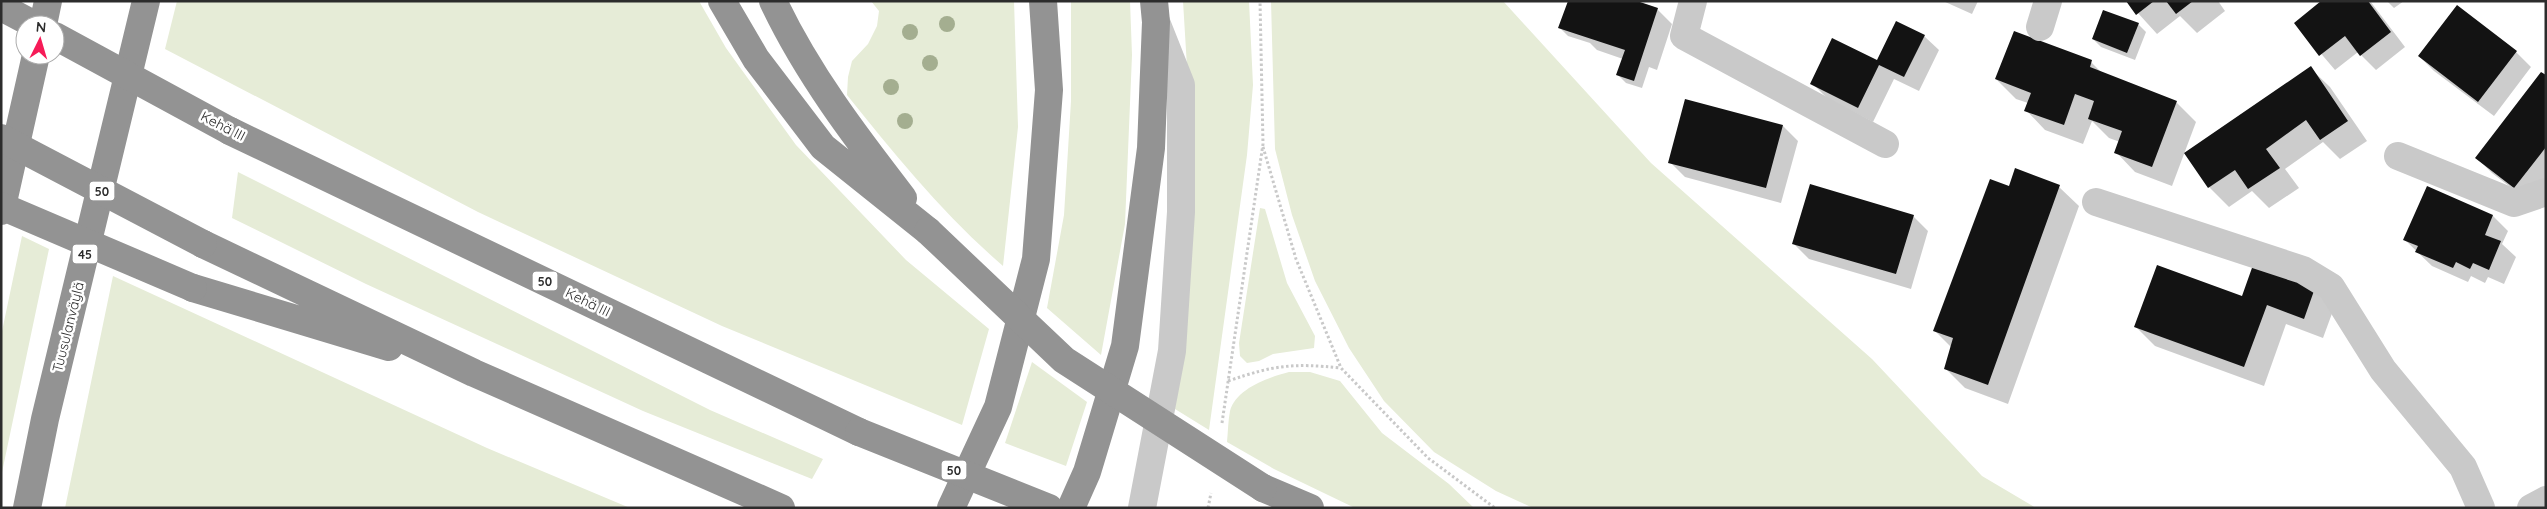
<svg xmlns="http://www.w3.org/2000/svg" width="2547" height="509" viewBox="0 0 2547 509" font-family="Quicksand,sans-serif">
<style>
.green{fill:#e6ecd7}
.shadow{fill:#0003}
.building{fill:#131313}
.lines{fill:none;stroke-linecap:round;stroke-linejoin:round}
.path{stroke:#c9c9c9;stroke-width:3;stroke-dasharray:2.5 2.5;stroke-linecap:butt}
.minor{stroke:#c9c9c9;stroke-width:28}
.highway{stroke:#939393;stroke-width:28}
.highway-bridge{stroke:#939393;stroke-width:28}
.tree{fill:#a4ae90}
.labels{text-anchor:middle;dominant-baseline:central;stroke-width:5;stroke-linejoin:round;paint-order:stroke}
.shield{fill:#fff;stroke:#6b6b6b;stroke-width:1}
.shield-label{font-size:12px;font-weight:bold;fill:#2c2c2c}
.street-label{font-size:14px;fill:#2c2c2c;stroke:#fff}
</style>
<rect width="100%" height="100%" fill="#fff"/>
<path class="green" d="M177 1H699L726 48 796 145 906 260 989 329 962 425 722 326 478 212 165 49Z
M871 1H1014L1018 127 1003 266C944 215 895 155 847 95L848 77 852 61 868 44 877 26 879 11Z
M1071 1H1130L1132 55 1125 224 1101 355 1047 308 1064 215 1071 101Z
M1183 1H1249L1253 85 1247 155 1209 430 1175 409 1189 100Z
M1271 1H1503L1651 163 1872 359 1982 476 2036 508H1533L1496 491 1434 452 1384 401 1349 348 1315 281 1292 215 1275 149Z
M238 172 710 410 823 459 812 479 643 411 366 284 232 218Z
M1260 208 1265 209 1287 283 1315 336 1314 348 1273 354 1259 361 1247 363 1240 356 1239 343Z
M22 236 49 249 1 477V336Z
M113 276 487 448 630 508H65Z
M1032 362 1087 402 1066 466 1005 443Z
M1289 372H1310L1340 381 1382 433 1449 484 1474 508H1355L1274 469 1227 442C1228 432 1228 421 1230 411 1236 388 1270 377 1289 372Z"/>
<path class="shadow" d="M1943 1H1978L1972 14Z
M2127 1H2218L2225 11 2197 33 2180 16 2157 34Z
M2323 1H2370L2405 47 2376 70 2358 52 2335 70 2295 23Z
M2387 1H2404L2394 8Z
M1657 9 1672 24 1657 70 1649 67 1642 88 1626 83 1618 75 1623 59 1597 50 1590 43 1568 36 1560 28Z
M2138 24 2146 32 2135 60 2101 47 2093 39Z
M1924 36 1939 50 1919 91 1894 79 1873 122 1827 98 1812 83 1878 62Z
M2516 52 2531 67 2494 116 2434 71 2419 56Z
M2091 62 2103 74 2176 102 2196 122 2172 186 2135 172 2116 152 2120 142 2109 138 2092 121 2083 144 2045 130 2026 110 2028 103 2016 99 1996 79Z
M2310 68 2330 87 2367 141 2340 159 2323 142 2285 169 2299 188 2269 208 2252 191 2229 207 2209 187 2186 154Z
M2546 77V182L2530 202 2492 173 2477 158Z
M1783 126 1798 141 1781 203 1685 177 1670 162Z
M2010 187H2059L2079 206 2008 404 1965 388 1945 368 1952 348 1934 330Z
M2428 188 2493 216 2508 231 2502 244 2516 257 2504 284 2488 277 2485 283 2471 276 2468 282 2432 266 2405 240Z
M1913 216 1928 231 1911 289 1809 259 1794 244Z
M2314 289 2334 308 2323 338 2286 324 2264 386 2155 346 2135 326 2242 298Z"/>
<path class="building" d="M1568 1H1637L1658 8 1634 81 1616 75 1625 50 1558 28Z
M2126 1H2154L2136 15Z
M2166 1H2193L2176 14Z
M2321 1H2368L2391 32 2360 56 2345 36 2319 56 2294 23Z
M2457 5 2517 51 2478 102 2418 56Z
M2103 10 2139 23 2127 53 2092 39Z
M1896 21 1925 35 1904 77 1879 65 1858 108 1810 84 1832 38 1877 60Z
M2014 31 2092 60 2090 67 2177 101 2152 167 2114 153 2122 131 2088 119 2094 101 2075 94 2064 125 2024 111 2031 93 1995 79Z
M2311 66 2348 121 2320 140 2306 120 2266 149 2280 168 2248 189 2235 170 2208 188 2184 153Z
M2541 72 2546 75V147L2514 188 2475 158Z
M1685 99 1783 125 1766 188 1668 163Z
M2015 168 2060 185 1988 385 1944 369 1953 338 1933 331 1990 179 2009 186Z
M1810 184 1914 215 1896 274 1792 244Z
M2427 186 2493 215 2485 235 2501 241 2489 270 2473 263 2470 269 2456 262 2453 268 2415 252 2418 246 2403 240Z
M2157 265 2242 296 2253 265 2315 288 2304 319 2267 305 2244 367 2134 327Z"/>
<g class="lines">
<path class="path" d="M1263 147 1296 259 1341 368 1428 458 1495 508
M1228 381C1275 365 1292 363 1341 368
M1222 423 1263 144 1260 1
M1208 508 1211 493"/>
<path class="minor" d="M1693 1 1684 36 1885 144
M2040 27 2048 1
M2398 156 2514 203 2546 192
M2096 202 2303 270 2331 287 2383 370 2463 467 2481 508
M1142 508 1172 351 1181 212V85L1156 22
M2531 508 2546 500"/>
<path class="highway" d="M722 1 756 59 823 147 928 231
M773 1C807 73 855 136 903 198
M1 7 35 25
M43 25 48 1
M230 131 859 432
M1 211 36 55
M203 244 474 373 781 508
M193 288 389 347
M1263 488 1310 508
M27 508 45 419 146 1
M951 508 998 407 1036 259 1049 90 1043 1
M1071 508 1087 472 1125 346 1151 148 1156 22 1154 1"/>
<path class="highway-bridge" d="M55 36 230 131
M1 138 203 244
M1 206 193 288
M928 231 1064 360 1263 488
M859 432 1049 508"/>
</g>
<g class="tree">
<circle cx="947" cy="24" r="8"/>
<circle cx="910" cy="32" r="8"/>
<circle cx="930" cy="63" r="8"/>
<circle cx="891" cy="87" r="8"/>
<circle cx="905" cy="121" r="8"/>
</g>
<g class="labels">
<g class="shield">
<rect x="89.5" y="181.5" width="25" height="19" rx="4"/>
<rect x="72.5" y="244.5" width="25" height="19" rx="4"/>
<rect x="532.5" y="271.5" width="25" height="19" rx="4"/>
<rect x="941.5" y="460.5" width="25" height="19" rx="4"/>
</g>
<g class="shield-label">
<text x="102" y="191">50</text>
<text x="85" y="254">45</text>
<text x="545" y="281">50</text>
<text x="954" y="470">50</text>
</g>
<g class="street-label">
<text transform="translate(223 126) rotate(27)">Kehä III</text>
<text transform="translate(588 302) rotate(26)">Kehä III</text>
<text transform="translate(68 327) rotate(-76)">Tuusulanväylä</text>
</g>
</g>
<rect width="2547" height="509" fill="none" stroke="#2c2c2c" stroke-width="5"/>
<g transform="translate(40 40) rotate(5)"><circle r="24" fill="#ffffff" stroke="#ababab"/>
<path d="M0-4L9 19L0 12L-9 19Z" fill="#f61b57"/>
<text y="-8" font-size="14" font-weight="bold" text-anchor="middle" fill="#2c2c2c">N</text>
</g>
</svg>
